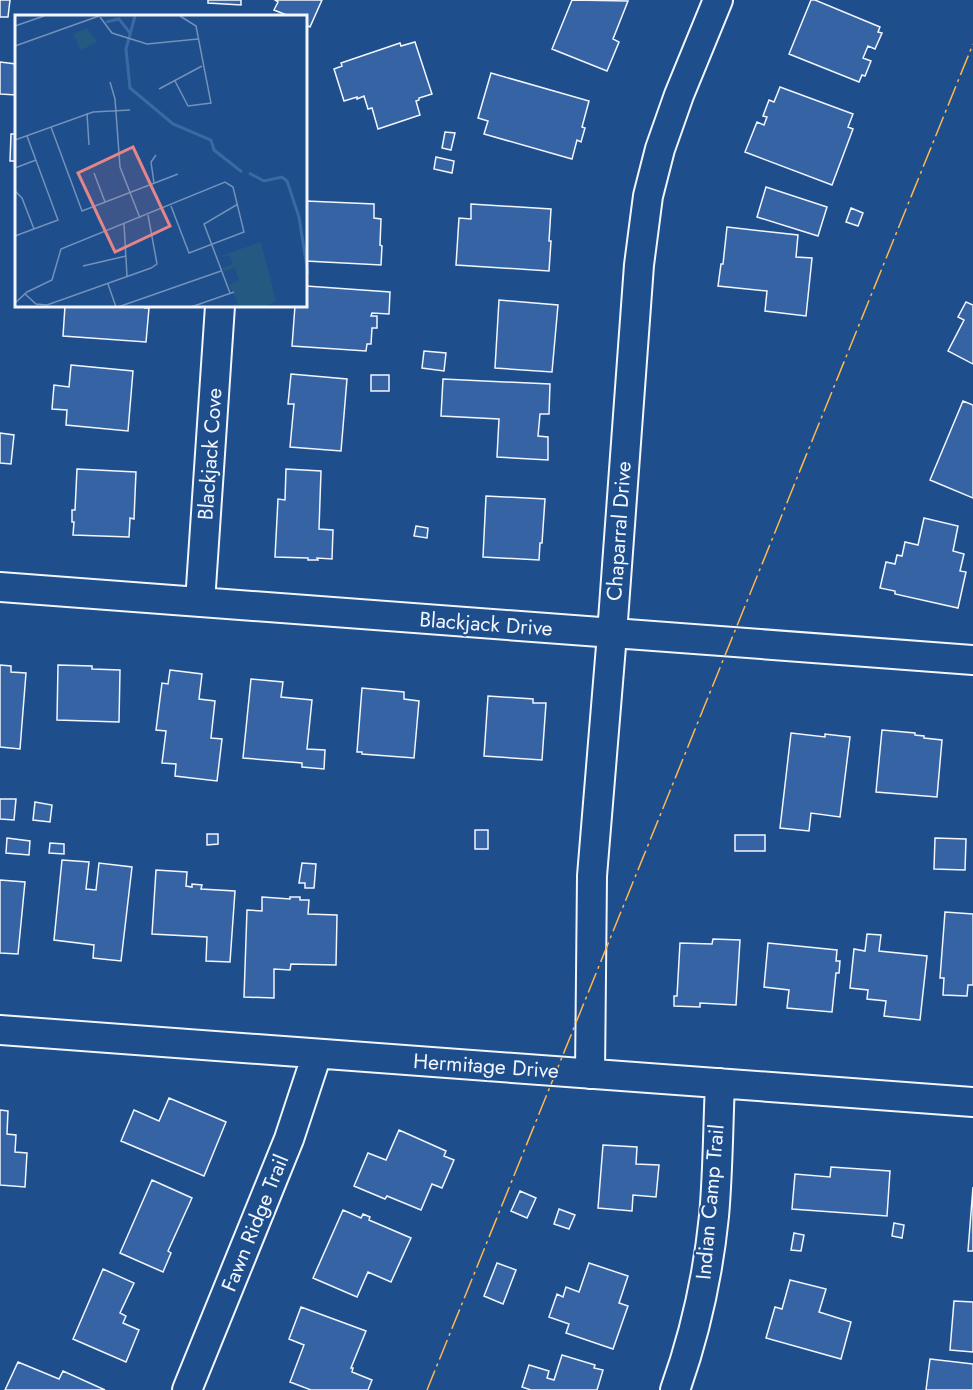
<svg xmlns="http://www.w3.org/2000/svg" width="973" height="1390" viewBox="0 0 973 1390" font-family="Jost,sans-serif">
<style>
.building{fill:#3563a3;stroke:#f2f6ff;stroke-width:1.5}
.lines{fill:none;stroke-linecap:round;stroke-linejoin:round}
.street-casing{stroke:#f2f6ff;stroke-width:32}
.street{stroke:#1f4e8c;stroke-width:28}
.power{stroke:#ffb74d;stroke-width:1.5;stroke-dasharray:21 4.5 3 4.5;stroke-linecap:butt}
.labels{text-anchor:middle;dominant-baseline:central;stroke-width:4.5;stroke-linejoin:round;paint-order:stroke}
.street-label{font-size:21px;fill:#f2f6ff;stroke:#1f4e8c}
.inset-river{fill:none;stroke:#3b69a3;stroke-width:3}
.inset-road{fill:none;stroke:#7391ba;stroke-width:1.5}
.view{fill:#e38589;fill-opacity:0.15;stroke:#e38589;stroke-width:3}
.inset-edge{fill:none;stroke:#f2f6ff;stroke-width:3}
</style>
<rect width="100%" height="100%" fill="#1f4e8c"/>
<path class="building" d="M0 0H10L8 17H0Z
M208 0H241V5L208 3Z
M275 0H322L310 27 306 25V16H289L274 10 278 2Z
M572 0 628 1 613 39 619 42 607 71 552 49Z
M811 0H815L880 27 878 32 882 33 875 49 868 46 863 58 871 61 865 76 862 75 859 82 789 54Z
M415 42 432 94 419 98V100L416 101 420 115 378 129 372 108 368 109 364 96 357 99V97L344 101 334 69 342 66 341 63 400 43 401 46Z
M0 62 16 64V95L0 94Z
M491 73 589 101 582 127 585 128 581 142 577 140 572 159 484 134 488 121 478 118Z
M780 87 853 114 848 127 853 129 832 185 745 152 757 122 764 125 767 117 763 116 769 100 774 102Z
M445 132 455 133 451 150 442 148Z
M11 134H16V161H10Z
M436 157 454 161 452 173 434 169Z
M766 187 827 207 818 236 757 217Z
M306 201 374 204V218L381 219 380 245 382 246 381 265 306 261Z
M471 204 551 209 549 241H551L549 271 456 265 459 218 471 219Z
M851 208 863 213 858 226 846 222Z
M727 227 798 235 796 257 812 258 806 316 765 311 767 291 718 286 721 264H723Z
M306 286 390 292 389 314 372 313 371 316H377V328H372L371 344H367L366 351 292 346 295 306H306Z
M499 300 558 305 552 372 495 368Z
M966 302 973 305V364L948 351 964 320 958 317Z
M65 306H145V308H149L146 342 63 336Z
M424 351 446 353 444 371 422 368Z
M71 365 133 371 128 431 66 425 67 410 52 409 54 385 69 387Z
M291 374 347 379 341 451 290 447 294 404H288Z
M371 375H389V391H371Z
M443 379 550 384 549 414H540L538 436 548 437V460L497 457 499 419 441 416Z
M963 401 973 405V498L930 480Z
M0 433 14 435 11 464 0 463Z
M77 469 136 472 134 519 130 518 129 537 73 535 74 522H72V510H75Z
M286 469 321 471 319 529 333 530 332 559 317 558 318 560H308V558L275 557 278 499 285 500Z
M486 496 545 499 542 543H540L539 560 483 557Z
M924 518 958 526 953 551 964 554 960 571 966 572 958 608 895 594V591L880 588 886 562 895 564 897 555 902 556 905 542 918 545Z
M416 526 428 528 427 538 414 536Z
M0 665 11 666V672L26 673 20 749 0 747Z
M58 665 92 666V669L120 670 119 722 57 720Z
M170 670 202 674 199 699 215 701 211 738 222 739 217 781 175 776 176 764 162 763 166 731 156 730 162 683 168 684Z
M251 679 283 682 281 697 312 700 307 749 325 750 324 769 302 767V763L243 758Z
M362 688 404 692V699L419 701 414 758 362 754V752H357Z
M488 696 533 699V703H546L542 760 484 756Z
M882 730 915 733V735L924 736V738L942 740 937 797 876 792Z
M791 733 825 737V734L850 737 840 817 811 813 809 831 780 828Z
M0 799H16L14 820 0 819Z
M35 802 52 805 50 822 33 820Z
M475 830H488V849H475Z
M207 834H218V844L207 845Z
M735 835H765V851H735Z
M7 838 30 841 29 855 6 853Z
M935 838 966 839 965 870 934 869Z
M50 843 64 844V854L49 853Z
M62 860 89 862 86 889 96 890 99 863 132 867 121 961 93 958 94 945 54 940Z
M302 863 316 864 314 888H305V883H299Z
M156 870 187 872 186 886 192 887V884L202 885 201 889 235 891 230 962 206 961 207 937 152 934Z
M0 880 25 882 18 954 0 953Z
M262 897 290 899V897H300V900H309L308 914 337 915 336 965 291 964 290 970 274 969V998L244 997 247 910 262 911Z
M945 912 973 914V985H968L967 996 943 995 944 978H940Z
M867 934 881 935 879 951 927 956 920 1020 884 1016 886 1001 867 999 868 990 850 988 854 949 865 951Z
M713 939 740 940 736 1005 700 1003V1007L674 1006V996H677L680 943 712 944Z
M768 943 837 950 836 961H840L839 973H836L832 1012 787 1008 789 990 764 987Z
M169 1098 226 1122 204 1176 121 1141 134 1110 159 1121Z
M0 1110 8 1111 7 1134 16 1135 15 1152 27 1153 25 1187 0 1185Z
M399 1130 446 1151 444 1156 454 1160 442 1188 432 1184 421 1210 387 1196 385 1199 354 1186 368 1153 386 1160Z
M603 1145 637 1147 636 1164 659 1165 656 1197 633 1195 632 1211 598 1208Z
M831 1167 890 1171 887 1216 792 1209 795 1174 830 1177Z
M152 1180 192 1198 168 1251 171 1253 163 1272 120 1253Z
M973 1187V1251H968Z
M520 1191 536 1198 527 1218 511 1211Z
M559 1209 575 1215 569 1229 554 1224Z
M343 1210 361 1218 363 1214 370 1217 369 1220 411 1238 391 1282 368 1272 357 1297 313 1278Z
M894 1223 904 1225 902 1238 892 1236Z
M794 1233 804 1235 801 1251 791 1250Z
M497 1263 516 1270 503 1304 484 1296Z
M589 1263 628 1276 619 1303 628 1306 613 1349 566 1333 569 1324 549 1317 557 1294 563 1297 566 1287 579 1292Z
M103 1269 134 1283 120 1313 126 1316 123 1323 139 1330 126 1362 73 1339Z
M790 1280 826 1289 819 1312 851 1322 841 1359 766 1338 775 1307 782 1309Z
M954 1301 973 1302V1352L950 1350Z
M301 1307 366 1331 351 1368H353L352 1372 372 1380 368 1390H311L290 1382 304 1345 289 1339Z
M562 1355 595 1365 594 1368 603 1370 597 1390H531L522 1387 529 1365 549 1371 547 1378 554 1380Z
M930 1359 973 1364V1390H926Z
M18 1362 59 1379 63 1371 105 1390H5Z"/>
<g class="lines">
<defs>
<path id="street" d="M0 587 973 660
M200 602 220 306
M0 1030 973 1102
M590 1074 592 876 612 634 639 265 648 196 660 149 679 95 718 0
M187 1390 289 1139 317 1054
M675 1390C695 1334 708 1275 714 1216 718 1172 718 1127 720 1083"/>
</defs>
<use href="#street" class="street-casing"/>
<use href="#street" class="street"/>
<path class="power" d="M427 1390 973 44"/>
</g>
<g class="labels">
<g class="street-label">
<text transform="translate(210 454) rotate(-86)">Blackjack Cove</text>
<text transform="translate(619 531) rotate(-86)">Chaparral Drive</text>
<text transform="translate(486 624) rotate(4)">Blackjack Drive</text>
<text transform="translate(486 1066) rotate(4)">Hermitage Drive</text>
<text transform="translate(710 1202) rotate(-85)">Indian Camp Trail</text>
<text transform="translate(255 1223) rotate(-68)">Fawn Ridge Trail</text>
</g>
</g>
<g transform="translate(15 15)">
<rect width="292" height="292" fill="#1f4e8c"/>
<path d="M72 13 82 27 66 35 58 19ZM246 227 261 286 249 292H215L223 288 214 270 224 265 220 253 209 257 207 253 218 249 215 241 203 242Z" fill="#245a82"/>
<path class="inset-river" d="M120 1 111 34 115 73 158 109 196 125 199 135 227 157M91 7 104 4 115 18M234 158 249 166 267 162 272 166 284 202 293 259"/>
<path class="inset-road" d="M85 2 97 18 132 29 183 24M0 11 29 1M0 31 84 1M160 66 173 91 196 88 181 11 165 1M95 67 100 84 105 152 125 203M144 74 187 51M72 98 74 130M36 112 67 196 163 159M0 125 78 97 115 95M0 153 21 145M79 158 90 187M139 168 136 147 141 140M0 176 7 183 19 214M109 209 112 261M0 221 43 205 12 121M68 251 111 241M93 269 101 292M215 278 189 209 223 189M10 279 21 289 32 290 136 253 142 249 133 200M0 288 12 277 37 265 46 234 210 167 218 172 229 217 174 238 156 191M103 292 206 256M176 292 219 277"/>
<path class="view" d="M118 132 155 211 100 237 63 158Z"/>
<rect width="292" height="292" class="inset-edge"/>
</g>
</svg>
